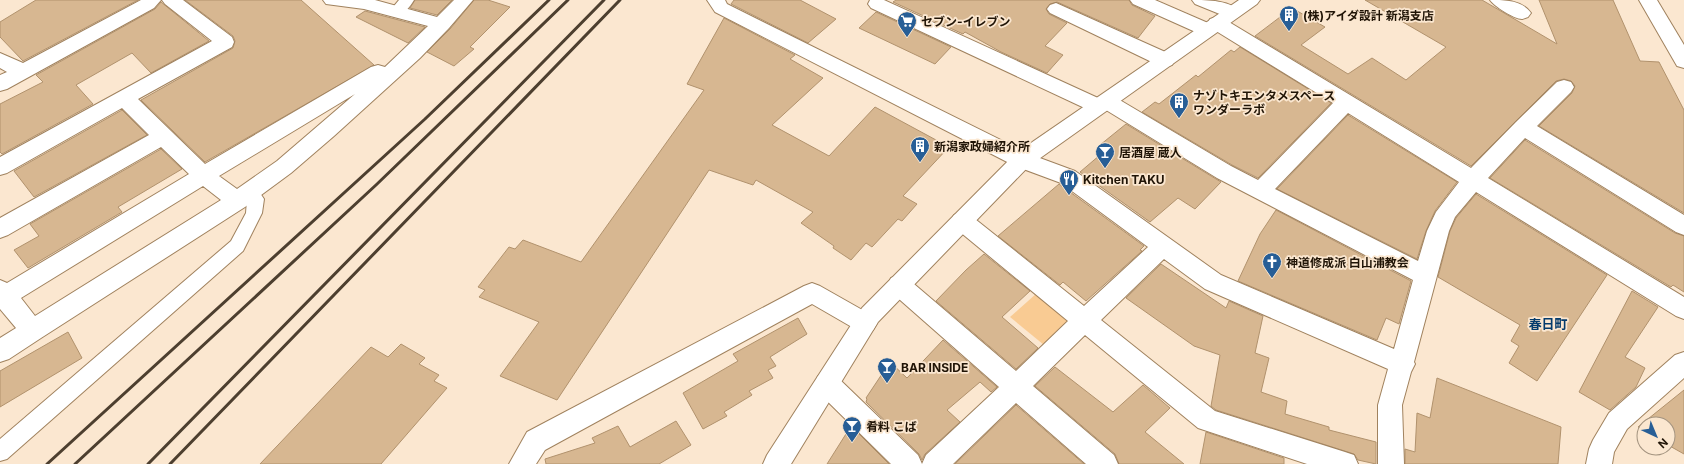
<svg xmlns="http://www.w3.org/2000/svg" width="1684" height="464" viewBox="0 0 1684 464" font-family="Inter,'Noto Sans JP',sans-serif">
<style>
.green{fill:#f9cb93}
.building{fill:#d7b791;stroke:#b1926d}
.lines{fill:none;stroke-linecap:round;stroke-linejoin:round}
.lane-casing{stroke:#a0825e;stroke-width:2}
.street-casing{stroke:#a0825e;stroke-width:2}
.secondary-casing{stroke:#a0825e;stroke-width:2}
.primary-casing{stroke:#a0825e;stroke-width:2}
.lane{fill:#fff;fill-rule:evenodd}
.street{fill:#fff;fill-rule:evenodd}
.secondary{fill:#fff;fill-rule:evenodd}
.primary{fill:#fff;fill-rule:evenodd}
.rail{stroke:#4d3f2f;stroke-width:3}
.labels{text-anchor:middle;dominant-baseline:central;stroke-width:3.5;stroke-linejoin:round;paint-order:stroke}
.poi-label{font-size:12px;font-weight:bold;fill:#201406;stroke:#fbe7d0;text-anchor:start}
.neighbourhood-label{font-size:13px;font-weight:bold;fill:#043b6c;stroke:#fbe7d0}
</style>
<rect width="100%" height="100%" fill="#fbe7d0"/>
<path class="green" d="M1037 293 1070 320 1044 345 1010 317Z"/>
<path class="building" d="M36 0H138L23 61 0 37V22Z
M185 0H301L374 65 205 162 141 100 233 48 235 41 233 36Z
M415 0H452L437 15 410 8Z
M474 0H488L510 7 470 47 474 49 454 66 427 52 450 29Z
M734 0H800L836 19 808 43 731 4Z
M896 0H1129L1132 5 1155 16 1138 38 1057 2 1050 4 1046 9 1049 14 1067 23 1045 46 1063 55 1047 73 1001 52 965 32 963 34 893 2Z
M1365 0H1482L1557 44 1539 0H1613L1640 61 1659 62 1684 110V213L1539 126 1572 93 1575 86 1571 81 1564 79 1556 81 1471 166 1255 36 1292 8 1325 27 1301 45 1348 74 1372 58 1406 80 1446 47Z
M161 2 209 41 151 73 132 53 76 85 93 104 2 154 0 152V104L43 82 36 75 155 9Z
M365 11 425 27 408 43 356 17Z
M876 12 951 47 935 64 859 28Z
M724 18 795 55 790 59 823 78 772 125 829 156 875 107 949 147 903 196 917 204 902 221 898 219 872 247 866 243 851 260 833 248 834 246 801 223 813 212 756 180 753 185 709 170 557 400 500 376 539 322 479 297 485 290 478 287 509 247 515 249 523 240 581 262 704 90 687 84Z
M1240 47 1331 103 1258 178 1232 165 1142 112 1155 102 1159 104 1196 75 1198 77 1231 50 1234 52Z
M122 110 147 135 34 197 14 171Z
M1348 115 1457 182 1435 211 1426 231 1417 259 1277 189Z
M1126 124 1216 179 1221 182 1195 209 1178 198 1150 222 1080 172 1107 149 1100 145Z
M1525 140 1675 233 1684 236V292L1673 285 1671 287 1490 178Z
M161 149 182 169 118 207 122 212 28 268 14 250 39 236 30 224Z
M1059 184 1144 246 1140 250 1142 251 1086 301 1063 282 1060 285 998 236Z
M1476 194 1607 275 1537 381 1509 363 1519 346 1511 341 1520 325 1438 277 1450 231 1456 218Z
M1276 210 1411 281 1399 324 1386 318 1377 340 1238 281 1260 234Z
M984 254 1030 291 1002 317 1038 348 1016 369 936 301 966 270Z
M1161 264 1226 308 1229 301 1263 316 1255 353 1269 358 1261 392 1287 401 1285 414 1329 427V430L1376 442V464L1358 460 1354 454 1216 410 1211 406 1220 355 1194 346 1126 298Z
M1632 291 1658 307 1625 357 1645 368 1636 387 1610 410 1579 392Z
M798 318 807 334 770 357 776 366 768 370 773 378 749 391 752 395 724 412 727 416 703 429 683 393 738 361 733 354Z
M68 332 82 358 0 407V371Z
M943 340 997 387 991 392 980 382 947 410 960 422 925 454 922 460 919 454 866 402 867 399 866 398 890 362 907 378Z
M401 344 425 358 419 364 439 375 434 381 447 388 381 464H260L371 347 388 357Z
M1055 367 1113 412 1143 385 1170 408 1145 432 1184 464H1119L1115 454 1035 386Z
M1437 378 1561 427 1558 464H1405V449L1415 452 1417 413 1430 418Z
M1684 390V454L1668 445V424H1644V430L1638 427Z
M1016 405 1084 464H955Z
M676 421 691 445 659 464H546L545 459 595 443 592 438 618 426 630 447Z
M851 426 889 464H827Z
M1206 432 1284 458V464H1200Z"/>
<g class="lines">
<defs>
<path id="lane" d="M399 0H414C409 8 402 18 391 15L389 12Z
M250 186 256 187 264 199 262 213 243 251 7 459 0 461V439L231 241 246 213 247 200 242 192 244 187Z"/>
<path id="street" d="M141 0H161L154 8 7 89 0 91V75L7 72 0 68V53L23 63Z
M162 0H183L232 37 234 42 232 47 138 99 205 164 371 67 378 65 385 67 428 26 364 9 326 4 323 0H375L437 17 454 0H473L449 28 420 58 334 136 291 173 245 207 41 338 9 359 0 362V338L16 328 0 309V280L7 283 189 174 161 147 8 235 0 238V218L149 135 122 108 7 173 0 175V157L212 41 165 4ZM355 94 277 161 237 189 219 176ZM203 186 221 200 35 316 21 298Z
M707 0H725L727 4 1029 154 1075 171 1221 275 1394 349 1413 280 1217 178 1106 110 1098 113 1091 111 871 8 868 4 870 0H884L1098 98 1106 94 1113 96 1231 166 1258 180 1333 103 1216 31 1214 34 1207 36 1200 34 1133 4 1130 0H1155L1208 23 1210 19 1217 17 1224 19 1471 168 1516 122 1557 82 1564 80 1571 82 1574 87 1571 92 1537 126 1684 215V235L1676 232 1525 138 1488 178 1684 297V319L1676 316 1476 192 1455 217 1449 231 1414 362 1415 364 1411 372 1402 405 1404 464H1378V405L1388 369 1205 289 1164 259 1101 320 1215 411 1345 452 1354 455 1358 464H1307L1198 428 1085 335 1033 386 1114 455 1118 464H1086L1016 403 953 464H922L926 455 999 387 891 292 888 285 891 278 899 275 907 278 1016 371 1068 321 954 227 951 221 954 215 962 212 970 215 1084 306 1148 247 1061 183 1015 166 715 12ZM1348 113 1459 182 1436 212 1427 231 1418 261 1275 189Z
M1192 0C1207 0 1232 0 1241 13L1238 17 1232 19 1195 4Z
M1490 0C1505 0 1522 0 1531 13L1528 17C1528 17 1522 19 1522 19 1514 19 1494 6 1490 0Z
M1056 3 1172 55 1175 60 1172 65 1165 67 1158 65 1050 13 1047 9 1050 5Z
M812 283 820 286 873 316 877 323 873 330 865 333 857 330 812 304 545 450 536 464H509L527 432 804 286Z
M1684 352V378L1627 429 1614 452 1612 464H1586L1589 449 1593 440 1609 413 1675 355Z
M827 373 836 376 918 455 922 464H891L818 392 815 384 818 376Z"/>
<path id="secondary" d="M1239 0H1260L1257 4 1029 166 878 322 791 464H763L767 455 862 308 1015 154Z"/>
<path id="primary" d="M1639 0H1657L1684 45V68L1677 66Z"/>
</defs>
<use href="#lane" class="lane-casing"/>
<use href="#street" class="street-casing"/>
<use href="#secondary" class="secondary-casing"/>
<use href="#primary" class="primary-casing"/>
<use href="#lane" class="lane"/>
<use href="#street" class="street"/>
<use href="#secondary" class="secondary"/>
<use href="#primary" class="primary"/>
<path class="rail" d="M47 464 425 119 549 0
M75 464 376 185 568 0
M148 464 604 0
M170 464 620 0"/>
</g>
<defs>
<symbol id="building-pin" viewBox="-11 -11 22 30"><path d="M0 17L-7.5 6A9.5 9.5 0 1 1 7.5 6Z" fill="#275e96" stroke="#fbe7d0"/><path d="M-4-6H4V6H1V3H-1V6H-4ZM-2.5-4.3h1.7v1.8h-1.7ZM.8-4.3h1.7v1.8H.8ZM-2.5-1h1.7V.8h-1.7ZM.8-1h1.7V.8H.8Z" fill="#fff"/></symbol>
<symbol id="supermarket-pin" viewBox="-11 -11 22 30"><path d="M0 17L-7.5 6A9.5 9.5 0 1 1 7.5 6Z" fill="#275e96" stroke="#fbe7d0"/><path d="M-6-5.5h2.5l.6 2H6L4.5 2H-2.5L-4.4-4H-6ZM-1.5 3.2a1.3 1.3 0 1 0 .1 0ZM3 3.2a1.3 1.3 0 1 0 .1 0Z" fill="#fff"/></symbol>
<symbol id="bar-pin" viewBox="-11 -11 22 30"><path d="M0 17L-7.5 6A9.5 9.5 0 1 1 7.5 6Z" fill="#275e96" stroke="#fbe7d0"/><path d="M-6-5H6L.8 .8V4.5H3.5V6h-7V4.5H-.8V.8Z" fill="#fff"/></symbol>
<symbol id="restaurant-pin" viewBox="-11 -11 22 30"><path d="M0 17L-7.5 6A9.5 9.5 0 1 1 7.5 6Z" fill="#275e96" stroke="#fbe7d0"/><path d="M-5-6h1v4h1v-4h1v4h1v-4h1v5L-1.5 .5V6h-2V.5L-5-1ZM5-6V6H3V1.5H1.5Q1.5-4 5-6Z" fill="#fff"/></symbol>
<symbol id="church-pin" viewBox="-11 -11 22 30"><path d="M0 17L-7.5 6A9.5 9.5 0 1 1 7.5 6Z" fill="#275e96" stroke="#fbe7d0"/><path d="M-1.2-6h2.4v3.5h3.3v2.4h-3.3V6h-2.4V-.1h-3.3v-2.4h3.3Z" fill="#fff"/></symbol>
</defs>
<g fill-rule="evenodd">
<use href="#building-pin" x="1278" y="4" width="22" height="30"/>
<use href="#supermarket-pin" x="896" y="10" width="22" height="30"/>
<use href="#building-pin" x="1168" y="91" width="22" height="30"/>
<use href="#building-pin" x="909" y="135" width="22" height="30"/>
<use href="#bar-pin" x="1094" y="141" width="22" height="30"/>
<use href="#restaurant-pin" x="1058" y="168" width="22" height="30"/>
<use href="#church-pin" x="1261" y="251" width="22" height="30"/>
<use href="#bar-pin" x="876" y="356" width="22" height="30"/>
<use href="#bar-pin" x="841" y="415" width="22" height="30"/>
</g>
<g class="labels">
<g class="poi-label">
<text x="1303" y="15">(株)アイダ設計 新潟支店</text>
<text x="921" y="21">セブン-イレブン</text>
<text x="1193" y="95">ナゾトキエンタメスペース<tspan x="1193" dy="14">ワンダーラボ</tspan></text>
<text x="934" y="146">新潟家政婦紹介所</text>
<text x="1119" y="152">居酒屋 蔵人</text>
<text x="1083" y="179">Kitchen TAKU</text>
<text x="1286" y="262">神道修成派 白山浦教会</text>
<text x="901" y="367">BAR INSIDE</text>
<text x="866" y="426">肴料 こば</text>
</g>
<g class="neighbourhood-label">
<text x="1548" y="324">春日町</text>
</g>
</g>
<g transform="translate(1656 436) rotate(136)"><circle r="19" fill="#fbe7d0" stroke="#a3937f"/>
<path d="M0-3L7 15L0 10L-7 15Z" fill="#275e96"/>
<text y="-6" font-size="11" font-weight="bold" text-anchor="middle" fill="#201406">N</text>
</g>
</svg>
